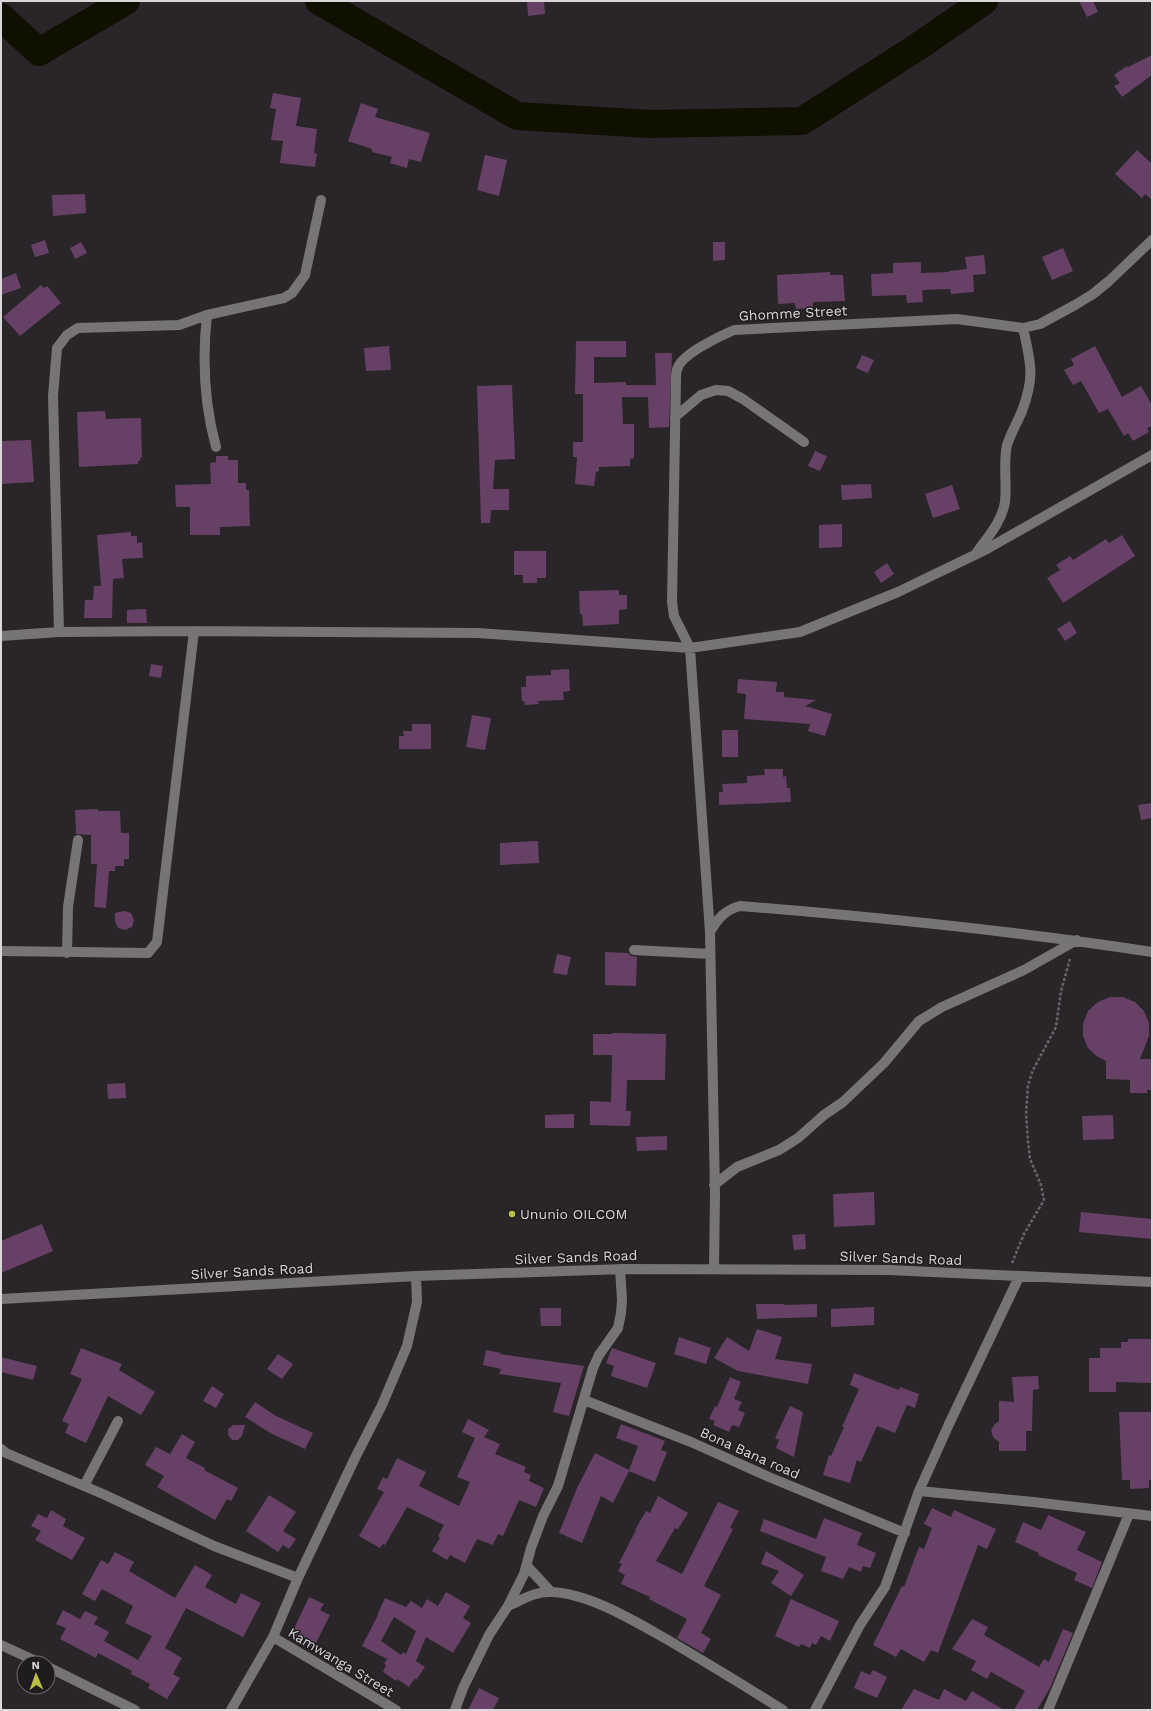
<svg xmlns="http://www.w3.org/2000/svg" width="1153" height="1711" viewBox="0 0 1153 1711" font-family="'Work Sans',sans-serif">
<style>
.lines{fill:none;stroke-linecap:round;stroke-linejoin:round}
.river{stroke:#0f1000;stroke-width:28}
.building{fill:#674165;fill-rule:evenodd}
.path{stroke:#696569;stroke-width:2.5;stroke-dasharray:3 2;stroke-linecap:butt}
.minor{stroke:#777476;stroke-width:10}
.poi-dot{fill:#bac046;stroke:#1f1c1f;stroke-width:1.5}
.labels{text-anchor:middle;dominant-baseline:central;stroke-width:3;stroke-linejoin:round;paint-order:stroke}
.street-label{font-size:14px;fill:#dad7da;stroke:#1f1c1f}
.poi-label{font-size:14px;fill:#dad7da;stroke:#1f1c1f;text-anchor:start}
</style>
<rect width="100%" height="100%" fill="#292529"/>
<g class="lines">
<path class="river" d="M319 1 517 116 650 124 802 121 919 46 984 1
M1 17 39 52 126 1"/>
</g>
<path class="building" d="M527 1H544L545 14 528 16Z
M1079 1H1093L1098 12 1087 17Z
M1152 55V75L1122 97 1114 86 1120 83 1114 75 1127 66 1128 67Z
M273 93 301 98 296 126 317 129 314 153 317 154 315 167 280 163 283 141 271 140 276 109 270 108Z
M361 103 378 109 375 117 430 133 421 162 409 159 407 168 390 163 392 157 372 152V149L348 141Z
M1137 150 1152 164V200L1145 194 1142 198 1115 174Z
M485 155 507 160 499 196 477 190Z
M85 194 86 213 53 216 52 195Z
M45 240 49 253 35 257 31 245Z
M81 242 87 253 75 259 70 248Z
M713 242H725V260L713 261Z
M1063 248 1073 271 1052 280 1042 257Z
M984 255 986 274 973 275 974 292 951 294 950 289 922 290 923 302 907 303 906 295 872 296 871 274 893 273V263L921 262V273L949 272V271L967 269 965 257Z
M830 272V275H843L845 301 813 302V308L796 309 795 303 778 304 777 275Z
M16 273 21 288 1 295V279Z
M41 285 44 288 47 286 61 303 20 336 3 317Z
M576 341H626V357H594V383L626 382V385H656L655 353H672L669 427 649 428 648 397H622L623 424H634V458L630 459V466L599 467V471L596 472 594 486 575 484 577 457H573V442H583V394H575Z
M389 346 391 370 366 371 364 348Z
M1095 346 1122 397 1141 386 1152 405V426L1147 428 1149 432 1133 441 1128 433 1124 436 1108 409 1099 413 1081 381 1073 385 1064 370 1074 365 1071 359Z
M862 355 874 360 868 373 856 368Z
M512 385 515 459 495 460 493 489H509V510H491L490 523H481L477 386Z
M105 411 106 419 141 418 142 458H140V461H138V464L79 467 77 412Z
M31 440 34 482 1 484V441Z
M815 451 827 456 820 471 808 466Z
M216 456H228V460H238V483H246V490H249L250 526 220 527V535H190V507H176L175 485 211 484 210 463 216 462Z
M871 484 872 498 842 500 841 485Z
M952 485 960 509 933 518 925 494Z
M842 524V547L819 548V525Z
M131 532V536H137V543L142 542 143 558 122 559 124 578 113 579 112 618H84L85 600H93L94 586H101L97 535Z
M1122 535 1135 556 1063 603 1047 578 1060 570 1056 565 1070 556 1073 560 1106 539 1109 543Z
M514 551H546V578H537V583H523V575H514Z
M887 563 894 574 881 583 874 572Z
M619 590V595H627V609L619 610V624L583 626 582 614H580L579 591Z
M146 609 147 623H127V610Z
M1070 621 1077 633 1065 641 1057 629Z
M151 664 163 666 161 678 149 676Z
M569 669 570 691 563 692 564 700 538 701 539 704 525 705 524 701H522L521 687H526V676L551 675V670Z
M738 679 777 682 776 692H784V697L816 700 805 706 832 714 825 736 808 731 810 724 744 719 746 694 737 693Z
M472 715 491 718 485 750 466 747Z
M412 724H431V749H399V736H404L403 731H412Z
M722 730H738V757H722Z
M764 769H783V777L786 776 787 788H790L791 802 719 805V792H723L722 784 747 783V776L765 775Z
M1152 803V818L1141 820 1138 805Z
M98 809V811H120L121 833H129V859H124V866H115V871H109L106 908 94 907 97 864H91V835L76 834 75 810Z
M538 841 539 863 500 865V843Z
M124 911 131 913 134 920 132 927 125 930 118 928 115 921V913Z
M605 952 628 953 631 956 637 957 636 986 605 985Z
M557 954 571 957 567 975 553 973Z
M1110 997H1123L1135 1002 1144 1011 1149 1023V1036L1140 1059H1152V1090H1147V1093H1130V1080L1106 1079V1061L1098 1057 1088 1048 1083 1036V1024L1088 1011 1098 1002Z
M612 1033 666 1034 665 1080H627L626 1111H631L630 1126 590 1125V1101L611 1102 612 1055H593V1034H613Z
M125 1083 126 1098 108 1099 107 1084Z
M574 1114V1128H545V1115Z
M1113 1115 1114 1139 1083 1140 1082 1116Z
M667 1136V1150L637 1151 636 1137Z
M874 1192 875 1225 834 1227 833 1194Z
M1081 1212 1152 1219V1239L1079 1232Z
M42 1224 53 1251 1 1273V1241Z
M805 1234 806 1249 794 1250 792 1235Z
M756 1304H784V1305L817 1304V1317L757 1319Z
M874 1307V1325L831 1327V1309Z
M540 1308H561V1326H541Z
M757 1329 782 1337 775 1359 812 1364 808 1384 738 1371 714 1358 727 1337 749 1351Z
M679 1337 711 1348 706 1364 674 1354Z
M1128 1339H1152V1383L1116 1382V1392H1089V1358H1100V1348H1121V1342H1128Z
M81 1348 122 1364 119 1370 155 1392 141 1415 108 1396 86 1443 65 1433 69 1424 62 1421 82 1379 70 1374Z
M612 1348 656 1363 647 1388 611 1376 614 1366 606 1363Z
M486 1350 501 1353 500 1354 584 1366 569 1416 553 1412 561 1383 499 1374 501 1369 483 1365Z
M278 1354 293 1364 282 1379 267 1369Z
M1 1357 37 1366 33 1380 1 1372Z
M854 1373 899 1390 900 1387 919 1394 915 1408 907 1405 895 1433 877 1426 861 1462 857 1460 850 1483 823 1475 829 1455 831 1456 844 1427H842L859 1389 850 1385Z
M1038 1376 1039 1389 1033 1390 1032 1431H1026V1451H999V1442L993 1437 991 1430 995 1424 999 1421V1401L1014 1402 1012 1377Z
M730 1377 741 1382 734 1399 742 1402 738 1410 745 1413 739 1427 732 1425 729 1432 713 1425 715 1421 709 1419 715 1406 717 1407Z
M212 1386 224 1394 216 1408 203 1401Z
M255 1402 276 1416 313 1433 305 1449 272 1434 245 1417Z
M790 1406 803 1412 794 1457 776 1448 779 1440 775 1438Z
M1119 1412H1152V1480H1149V1488L1130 1489V1480H1122Z
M468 1419 489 1430 484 1437 500 1444 495 1454 526 1467 524 1472 531 1475 529 1481 544 1488 536 1507 519 1500 503 1536 498 1534 493 1545 477 1539 465 1563 450 1555 447 1560 432 1551 440 1538 438 1536 444 1525 407 1507 385 1545 383 1544 380 1548 359 1536 384 1492 377 1489 383 1477 387 1479 397 1458 426 1472 419 1486 459 1506 470 1482 457 1477 475 1438 462 1432Z
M621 1424 665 1441 661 1450 667 1452 655 1482 629 1471 613 1503 601 1496 582 1543 559 1533 577 1488 595 1453 629 1470 638 1446 616 1438Z
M233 1425H245L242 1436 238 1440H232L228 1435V1429Z
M182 1434 195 1442 186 1458 205 1468 204 1470 238 1488 231 1501 227 1499 215 1520 157 1487 164 1476 145 1465 156 1447 170 1454Z
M269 1495 296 1512 283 1531 296 1539 289 1549 283 1545 278 1552 246 1531Z
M658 1496 688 1513 678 1529 675 1528 656 1561 682 1574 718 1502 739 1511 730 1528 733 1529 704 1586 721 1595 701 1633 711 1639 703 1653 677 1638 687 1619 649 1599 650 1597 621 1584 625 1575 618 1571 622 1564 619 1563 636 1530H635L646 1511 650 1513Z
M932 1508 951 1517 954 1510 996 1529 987 1549 978 1545 938 1653 931 1650 924 1662 901 1649 896 1657 873 1645 902 1586 904 1587 919 1547 924 1549 932 1528 924 1524Z
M51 1510 66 1519 63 1526 85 1538 72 1560 35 1540 41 1531 31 1526 38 1514 47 1518Z
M1048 1515 1086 1532 1077 1550 1102 1562 1092 1588 1074 1580 1077 1573 1038 1555 1039 1553 1015 1542 1023 1522 1041 1530Z
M824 1518 862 1533 857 1545 876 1553 870 1568 863 1566 861 1572 849 1567 843 1579 821 1571 826 1557 760 1531 764 1519 816 1539Z
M766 1551 804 1575 791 1596 771 1583 779 1571 761 1564Z
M115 1552 134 1562 129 1571 175 1598 195 1565 212 1575 205 1587 236 1604 241 1593 261 1603 243 1637 186 1608 165 1648 182 1658 173 1674 180 1678 167 1699 148 1688 150 1684 131 1674 132 1671 98 1653 96 1658 60 1639 66 1628 56 1624 63 1610 80 1619 85 1611 98 1617 94 1624 109 1632 104 1641 138 1660 152 1636 125 1623 133 1606 102 1589 95 1601 82 1594 101 1560 108 1564Z
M446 1592 470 1606 463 1618 471 1623 453 1653 426 1637 416 1661 425 1667 416 1680 415 1678 409 1687 397 1679 396 1681 383 1672 386 1665 384 1664 387 1659 362 1646 378 1615H377L385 1598 406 1607 411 1601 422 1608 427 1599 438 1606ZM394 1617 416 1631 406 1654 403 1652 401 1655 381 1641Z
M309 1597 324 1604 320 1610 330 1615 314 1647 291 1635Z
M791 1599 839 1621 830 1641 821 1636 816 1645 812 1643 810 1648 801 1644 799 1647 775 1636Z
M972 1619 988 1627 984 1635 1039 1667 1044 1659 1049 1662 1063 1629 1073 1633 1050 1688 1037 1710H1014L1025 1691 991 1672 987 1679 971 1670 976 1661 952 1649Z
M873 1670 887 1677 877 1698 854 1688 861 1671 870 1675Z
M479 1688 499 1698 493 1710H468Z
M914 1689 939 1700 944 1689 966 1701 972 1691 1004 1710H901Z"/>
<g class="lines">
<path class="path" d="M1012 1263 1024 1234 1044 1200 1041 1185 1030 1159 1028 1141 1026 1114 1028 1085 1033 1070 1056 1027 1061 991 1070 959"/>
<path class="minor" d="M207 315C202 360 204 403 216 447
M675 417 701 395 716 390 728 391 743 399 804 442
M975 555C986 539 1002 522 1005 502 1007 483 1003 463 1007 445 1011 433 1017 423 1022 411 1035 377 1031 363 1023 328
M59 632 53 396 57 348 67 335 78 328 179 325 207 315 284 298 292 293 305 275 321 200
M1 636 59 632 194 631 478 633 690 648 800 632 898 592 987 549 1152 455
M710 932C718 918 725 910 740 906 878 917 1015 931 1152 952
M634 950 710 954
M1 951 148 953 157 942 194 631
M67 953 68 907 78 840
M714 1185 737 1167 779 1150 798 1138 824 1115 843 1102 884 1063 919 1021 942 1007 1024 970 1077 940
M714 1268 715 1194 710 932 690 648 674 616 672 602 676 379C676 376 676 371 678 367 684 353 720 336 734 330L957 319 1023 328 1040 324 1075 305 1093 294 1109 281 1152 240
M1 1299 416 1276 624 1269 889 1270 1152 1282
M584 1400 691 1442 769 1477 905 1533
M1 1449 6 1453 103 1494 214 1546 298 1578
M84 1486 118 1421
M919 1491 1033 1502 1152 1516
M527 1566 551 1592
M508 1606C522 1600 536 1591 551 1592 589 1593 636 1622 668 1640 707 1663 745 1686 783 1710
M273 1637 396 1710
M1 1645 40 1663
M48 1667 135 1710
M231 1710 273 1637 298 1578 355 1458 382 1405 407 1346 417 1302 416 1276
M455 1710 463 1688 489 1635 508 1606 524 1574 531 1548 543 1516 558 1486 593 1368 599 1355 618 1328 621 1313 622 1300 620 1269
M815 1710 860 1625 885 1587 919 1491 949 1424 1019 1277
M1048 1710 1129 1514"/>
</g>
<circle class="poi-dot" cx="512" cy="1214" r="4"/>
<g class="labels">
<g class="street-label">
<text transform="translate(793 313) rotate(-3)">Ghomme Street</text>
<text transform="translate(576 1257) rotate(-2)">Silver Sands Road</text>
<text transform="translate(901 1258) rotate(2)">Silver Sands Road</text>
<text transform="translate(252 1271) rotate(-3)">Silver Sands Road</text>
<text transform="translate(750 1453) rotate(24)">Bona Bana road</text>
<text transform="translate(341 1662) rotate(31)">Kamwanga Street</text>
</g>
<g class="poi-label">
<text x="520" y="1214">Ununio OILCOM</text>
</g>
</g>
<rect width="1153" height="1711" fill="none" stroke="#dad7da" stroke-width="4"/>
<g transform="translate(36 1675) rotate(358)"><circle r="19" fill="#1f1c1f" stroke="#6a676a"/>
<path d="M0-3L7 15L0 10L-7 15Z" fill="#bac046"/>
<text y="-6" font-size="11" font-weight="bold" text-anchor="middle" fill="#dad7da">N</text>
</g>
</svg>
